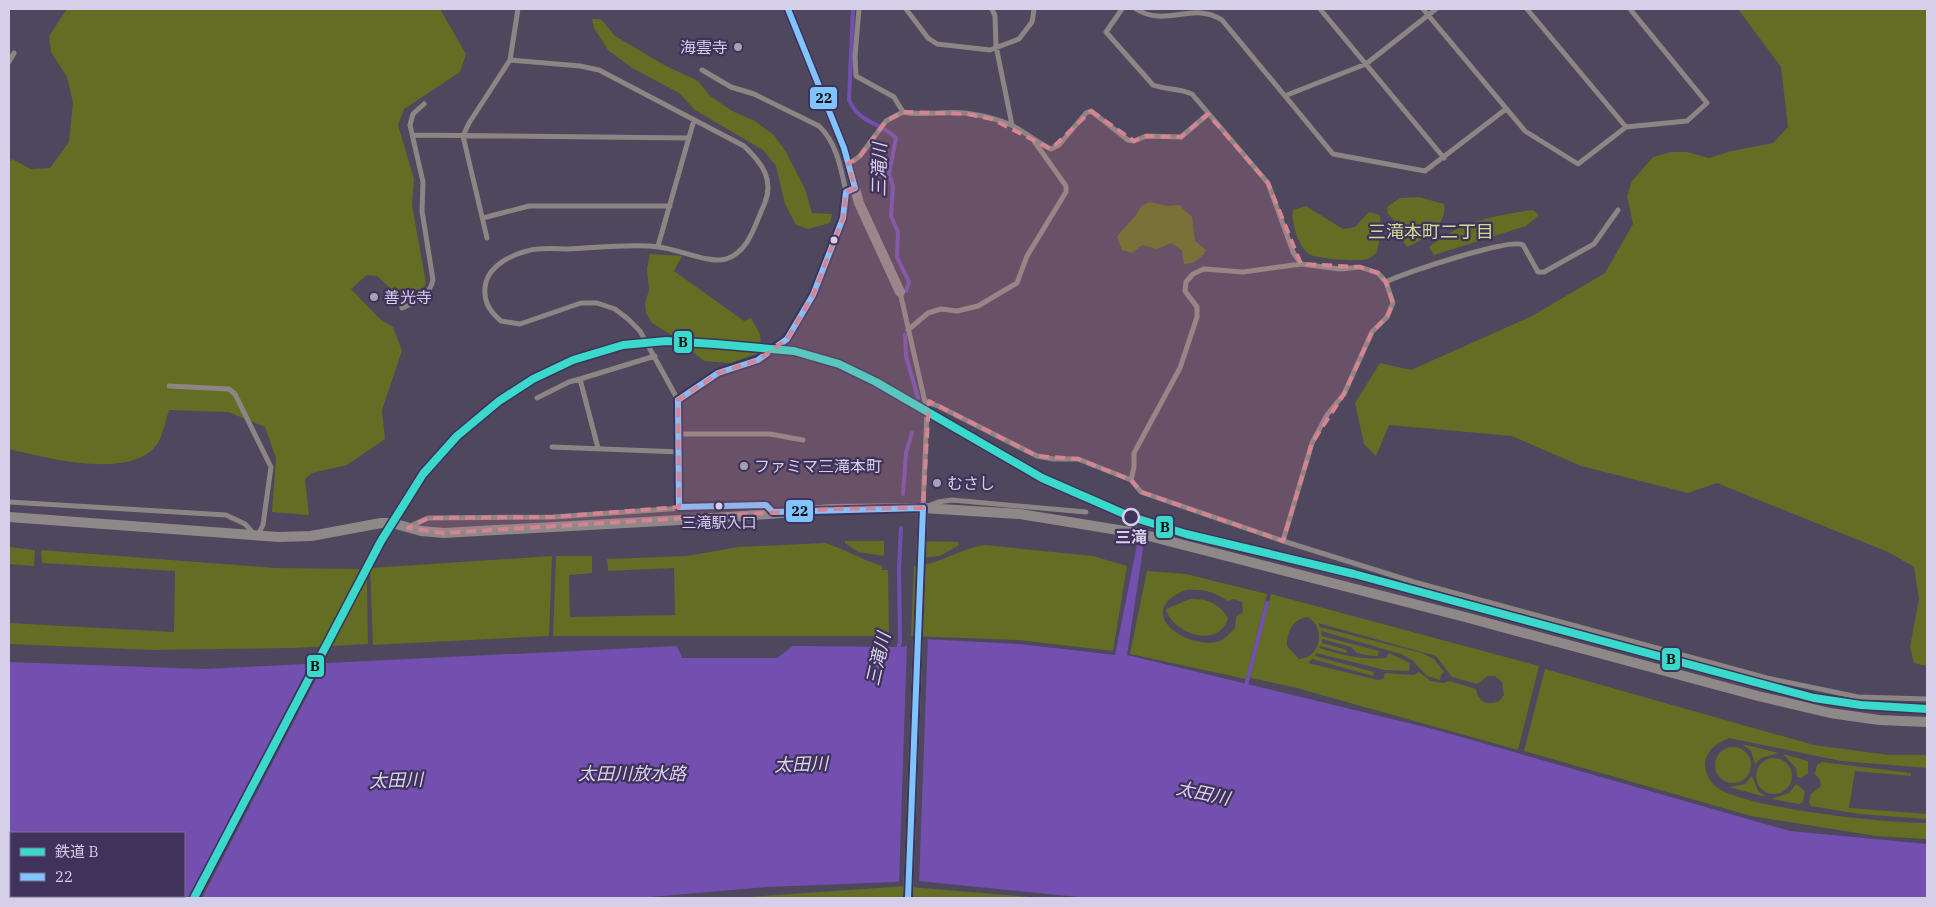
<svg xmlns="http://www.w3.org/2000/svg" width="1936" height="907" viewBox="0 0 1936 907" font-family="'IBM Plex Serif','Noto Sans JP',serif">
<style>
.green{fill:#636d23;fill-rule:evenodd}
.water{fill:#7350b0}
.pier{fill:#4e475d}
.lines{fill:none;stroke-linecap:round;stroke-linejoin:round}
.stream{stroke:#7350b0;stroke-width:4}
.street{stroke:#8c8583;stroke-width:5}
.secondary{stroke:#8f8889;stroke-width:10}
.bus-1-casing{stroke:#3f325b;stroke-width:10}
.bus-1{stroke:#80c4ff;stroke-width:6}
.rail-1-casing{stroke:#3f325b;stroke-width:11}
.rail-1{stroke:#39d9cb;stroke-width:8}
.marked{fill:#d68492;fill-opacity:0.2;stroke:#d68492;stroke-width:4;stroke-dasharray:10 6;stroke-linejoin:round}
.poi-dot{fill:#a69fb8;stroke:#3f325b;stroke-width:2}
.bus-dot{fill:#d6cfe9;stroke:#3f325b;stroke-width:2}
.stop-dot{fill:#3f325b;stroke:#d6cfe9;stroke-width:2.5}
.labels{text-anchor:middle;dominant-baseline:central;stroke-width:4.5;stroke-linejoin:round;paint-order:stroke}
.bus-label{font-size:15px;fill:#d6cfe9;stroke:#3f325b}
.poi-label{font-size:16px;fill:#d6cfe9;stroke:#3f325b;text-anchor:start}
.stop-label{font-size:16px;font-weight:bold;fill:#d6cfe9;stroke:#3f325b}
.water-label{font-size:18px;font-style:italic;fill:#dad3ee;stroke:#3f325b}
.neighbourhood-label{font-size:18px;fill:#cedd91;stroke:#3f325b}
.line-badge{stroke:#3f325b;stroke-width:2}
.pale-badge-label{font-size:14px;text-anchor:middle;font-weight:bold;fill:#111}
</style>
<rect width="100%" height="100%" fill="#4e475d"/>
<path class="green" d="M67 9H440L466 54 460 72 404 109 398 125 414 179 412 205 426 283 422 291 400 297 377 276 367 275 351 289 380 319 393 327 402 351 382 410 385 439 347 465 312 473 305 479 309 515 272 512 276 458 265 427 228 412 169 410C166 420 163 434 158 443 133 481 46 458 9 449V163L12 159 31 169 50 168 69 142 73 103 67 77 51 52 49 36Z
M1738 9H1927V666L1914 663 1910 647 1919 599 1914 567 1888 552 1717 483 1688 493 1581 466 1512 436 1389 425 1376 456 1364 444 1355 403 1380 363 1411 370 1530 317 1605 273 1633 224 1627 196 1632 181 1653 157 1671 152H1687L1709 158 1731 151 1773 143 1788 127 1781 67Z
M592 19H601L615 36 666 66 698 81 710 96 732 111 755 121 774 135 786 152 805 189 812 213 832 214 830 223 808 229 796 225 785 204 776 166 763 150 695 110 679 93 632 68 608 50 594 28Z
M1419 197 1444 204C1448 225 1423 241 1407 247 1398 233 1401 226 1388 214L1387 207 1400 198Z
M1150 202 1167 206 1179 205 1192 217 1195 241 1206 250C1202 258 1193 264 1184 264L1182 250 1171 243 1157 249 1142 245 1132 253 1122 250 1117 237C1124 226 1136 219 1141 206Z
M1306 206 1343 229 1355 227 1369 212 1380 215 1381 232 1377 252C1375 254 1371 258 1368 259 1360 262 1316 259 1309 254 1298 247 1291 222 1293 210Z
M1533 210 1539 215 1526 226 1434 255 1429 247C1458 222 1496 215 1533 210Z
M650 254 682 256 674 271 744 321 751 318 760 334 762 352 730 363 704 361 673 336 652 323 646 313 645 304 649 290 647 269Z
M845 541H884V556L858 552 845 543Z
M918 541 958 542 959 545 940 556 917 558Z
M825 543C845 549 862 560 882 566V570H888L889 636H553L556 556H592V573L569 575 570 617 675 615 674 568 608 571 607 559 687 556 738 547Z
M985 545 1093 556 1127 566 1113 651 1019 640 911 636 914 566C939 565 960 548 985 545Z
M9 547 35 550 34 566 9 564Z
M41 550 276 568 359 569V580H367L368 644 294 648 152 650 9 644V623L174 632 175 571 42 563Z
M552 556 549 636 373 645 370 568Z
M1147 571 1186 574 1267 594 1246 679 1130 654ZM1186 590C1201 589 1215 591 1227 601L1234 599 1242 602 1243 612 1236 617 1235 628C1230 633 1224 640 1217 642 1183 648 1133 611 1186 590Z
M1271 594 1539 666 1518 750 1293 687 1250 678ZM1308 617C1326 628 1321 658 1299 659L1287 646C1287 632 1292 619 1308 617ZM1318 623 1436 656 1452 677 1477 684 1488 676H1495L1502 682 1504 695 1499 701C1487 706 1478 702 1476 689L1450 681 1443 683 1431 681 1419 672 1414 675 1385 673 1383 679 1378 680 1308 663 1312 659 1373 676 1374 672 1315 656 1316 653 1385 670 1409 671 1410 663 1389 653 1386 658C1362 660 1342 655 1319 648L1320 646 1346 653 1347 650 1322 643V639L1351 647 1357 653 1365 655 1378 656 1379 651 1322 636 1321 631 1401 654 1412 660 1427 676 1440 680 1441 675 1444 672 1434 659 1422 653 1320 627Z
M1190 599C1207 598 1219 603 1228 618 1218 651 1171 632 1166 609Z
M1545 669 1814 745 1889 755H1927V768L1841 761 1729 738C1717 743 1706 750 1705 764 1705 771 1709 780 1714 785 1737 808 1891 824 1927 823V839L1876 836 1751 816 1524 751Z
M1742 744 1779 753 1761 758 1755 764 1751 751Z
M1715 765a18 18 0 1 1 36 0a18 18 0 1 1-36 0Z
M1783 754 1808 761V773L1801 778 1797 777 1796 768Z
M1756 776a18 18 0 1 1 36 0a18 18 0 1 1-36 0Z
M1822 762 1911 773V776L1855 771 1849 808 1927 814V819L1859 814 1811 806 1809 802 1811 794 1821 786 1820 780 1815 774 1817 765Z
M1752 776 1758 791 1766 797 1729 787 1745 784Z
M1796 784 1805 791 1803 802 1799 804 1771 799 1789 793Z
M906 886V898H735Z
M911 887 1042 898H910Z"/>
<path class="water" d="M1137 545 1143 546 1142 556 1127 655 1433 729 1790 831 1927 844V898H1088L919 881 766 887 639 898H109L47 896H184V833H11V894H9V662L202 669 677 646 682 658H777L793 646 902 647 923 639 1019 644 1115 655Z"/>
<path class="pier" d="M923 637H928L919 884H899L907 642Z
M312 660H326L202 898H188Z"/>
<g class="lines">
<path class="stream" d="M853 9 849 100C860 124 878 121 896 138L889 174 893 186 891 216 898 232 897 257 909 282 906 291
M905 335 906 356 918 398
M903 494 906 453 912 433
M898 651 900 641 899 568 901 528
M1246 686 1267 603"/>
<path class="street" d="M859 9 855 56 856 76 894 97 903 112
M906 9 928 38 937 44 990 50 1019 39 1032 22 1034 10
M992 9 995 16 996 46 1012 125
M1122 9 1106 32 1153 85C1167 90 1179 88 1192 94L1268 183 1293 252 1301 264 1340 269 1360 267 1378 273 1386 282 1393 303 1387 317 1372 332 1344 394 1327 415 1312 443 1283 541
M1136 9C1166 28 1193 1 1222 20L1333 154 1425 171 1506 109
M1320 9 1444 158
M1423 9 1525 131 1578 164 1626 127 1687 121 1707 103 1630 9
M1527 9 1626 127
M510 60 580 66 599 70 744 146C762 163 775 180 764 205 755 224 749 252 726 259 708 264 678 249 659 247 635 243 594 248 568 249 555 249 539 247 527 251 511 255 491 265 486 282 482 299 488 310 501 321L520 324 581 303H597L615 309 628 319 640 331 678 400 679 507
M9 62 14 53
M702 70 731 87 754 94 819 126C837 143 841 169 846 192
M1287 95 1366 64 1436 9
M413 135 689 138
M849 164 860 156 886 121 903 112C923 116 945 111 965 113 980 115 998 119 1011 125 1025 132 1036 142 1051 149L1059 145 1086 113 1091 111 1128 140 1134 141 1146 136 1181 137 1208 114
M483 218 529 206H670
M487 238 463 136 469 123 510 60 518 9
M658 246 694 120
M1386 282C1403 273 1510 238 1523 245L1538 272H1544L1594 244 1618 210
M900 292 927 411 923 508 938 502 952 500 1086 512
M402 308C417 301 429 297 433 280L422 211 423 182 410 125 413 114 424 104
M908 330 928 313 941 309 957 311 978 306 1017 283 1027 256 1066 192V186L1034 141
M537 398 569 382 580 379
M678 400 718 373 758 360 787 339 813 295 843 218 846 192 855 189
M926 402 938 406 1037 456 1053 459H1078L1131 480 1141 492 1283 541 1414 582 1767 678 1858 697 1927 699
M679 434H770L803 440
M552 447 680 452
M598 448 580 379 655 356
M1131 480 1134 467V453L1180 368 1197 317V307L1185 291 1186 282 1193 274 1204 269 1243 272 1301 264
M9 502 226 515 245 524 257 537 263 525 271 467 235 394 229 389 169 386
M410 526 428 518 553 517 741 504 766 505 773 512"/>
<path class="secondary" d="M788 9 844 148 859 203 900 292
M9 517 279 537 311 536 381 523H392L421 531 444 533 716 518 832 509 923 508 1020 514 1137 533 1465 617 1758 696 1830 713 1879 720 1927 722
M908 898 923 508"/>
<defs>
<path id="bus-1" d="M788 9 844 148 855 188
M678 400 718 373 758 360 787 339 813 295 843 218 846 192 855 188
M678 400 679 507
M679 507 766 505 773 512 923 508
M908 898 923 508"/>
</defs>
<use href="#bus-1" class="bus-1-casing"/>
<use href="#bus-1" class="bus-1"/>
<defs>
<path id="rail-1" d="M194 898 381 541 423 474 457 436 499 401 533 379 573 360 623 345 666 341 715 344 794 351 839 364 876 382 1042 478 1129 516 1186 534 1354 574 1814 698 1861 705 1927 709"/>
</defs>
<use href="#rail-1" class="rail-1-casing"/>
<use href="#rail-1" class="rail-1"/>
</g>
<path class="marked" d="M1091 111 1134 141 1146 136 1181 137 1208 114 1268 183 1301 264 1360 267 1378 273 1386 282 1393 303 1387 317 1372 332 1344 394 1312 443 1283 541 1141 492 1131 480 1078 459 1037 456 929 401 923 508 832 509 444 533 408 528 428 518 553 517 679 507 678 400 718 373 758 360 787 339 813 295 843 218 846 192 855 188 848 164 860 156 886 121 903 112 967 114 992 119 1051 149Z"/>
<g class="poi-dot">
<circle cx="738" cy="47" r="5"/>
<circle cx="374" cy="297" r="5"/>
<circle cx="744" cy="466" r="5"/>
<circle cx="937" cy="483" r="5"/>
</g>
<g class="bus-dot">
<circle cx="834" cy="240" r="4.5"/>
<circle cx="719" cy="506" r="4.5"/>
</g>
<circle class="stop-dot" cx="1131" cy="517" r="8"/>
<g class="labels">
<g class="bus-label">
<text x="719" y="522">三滝駅入口</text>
</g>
<g class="poi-label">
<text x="728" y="47" text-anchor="end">海雲寺</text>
<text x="384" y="297">善光寺</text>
<text x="754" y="466">ファミマ三滝本町</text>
<text x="947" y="483">むさし</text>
</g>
<g class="stop-label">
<text x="1131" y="537">三滝</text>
</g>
<g class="water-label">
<text transform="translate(879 170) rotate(-89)">三滝川</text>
<text transform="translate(878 659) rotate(-77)">三滝川</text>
<text transform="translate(801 764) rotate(-2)">太田川</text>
<text x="632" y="773">太田川放水路</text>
<text transform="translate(396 780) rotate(-2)">太田川</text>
<text transform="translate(1203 793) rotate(12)">太田川</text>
</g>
<g class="neighbourhood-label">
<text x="1431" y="231">三滝本町二丁目</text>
</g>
</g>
<g class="line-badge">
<rect x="809" y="86" width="29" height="24" rx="5" fill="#80c4ff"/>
<rect x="673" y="330" width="20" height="24" rx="5" fill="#39d9cb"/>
<rect x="785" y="499" width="29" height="24" rx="5" fill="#80c4ff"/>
<rect x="1155" y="515" width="19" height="24" rx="5" fill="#39d9cb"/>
<rect x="1661" y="647" width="20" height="24" rx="5" fill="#39d9cb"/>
<rect x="306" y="654" width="19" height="24" rx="5" fill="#39d9cb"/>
</g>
<g class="pale-badge-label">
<text x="824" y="103">22</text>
<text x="683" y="347">B</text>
<text x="800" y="516">22</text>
<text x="1165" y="532">B</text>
<text x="1671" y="664">B</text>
<text x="315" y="671">B</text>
</g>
<rect width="1936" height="907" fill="none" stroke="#d6cfe9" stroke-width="20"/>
<rect x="10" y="832" width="175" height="65" fill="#3f325b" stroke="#7b7194"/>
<rect x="20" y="848" width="25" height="8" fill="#39d9cb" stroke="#7b7194"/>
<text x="55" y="857" font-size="15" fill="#d6cfe9">鉄道 B</text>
<rect x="20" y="873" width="25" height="8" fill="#80c4ff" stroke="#7b7194"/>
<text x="55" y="882" font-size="15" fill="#d6cfe9">22</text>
</svg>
